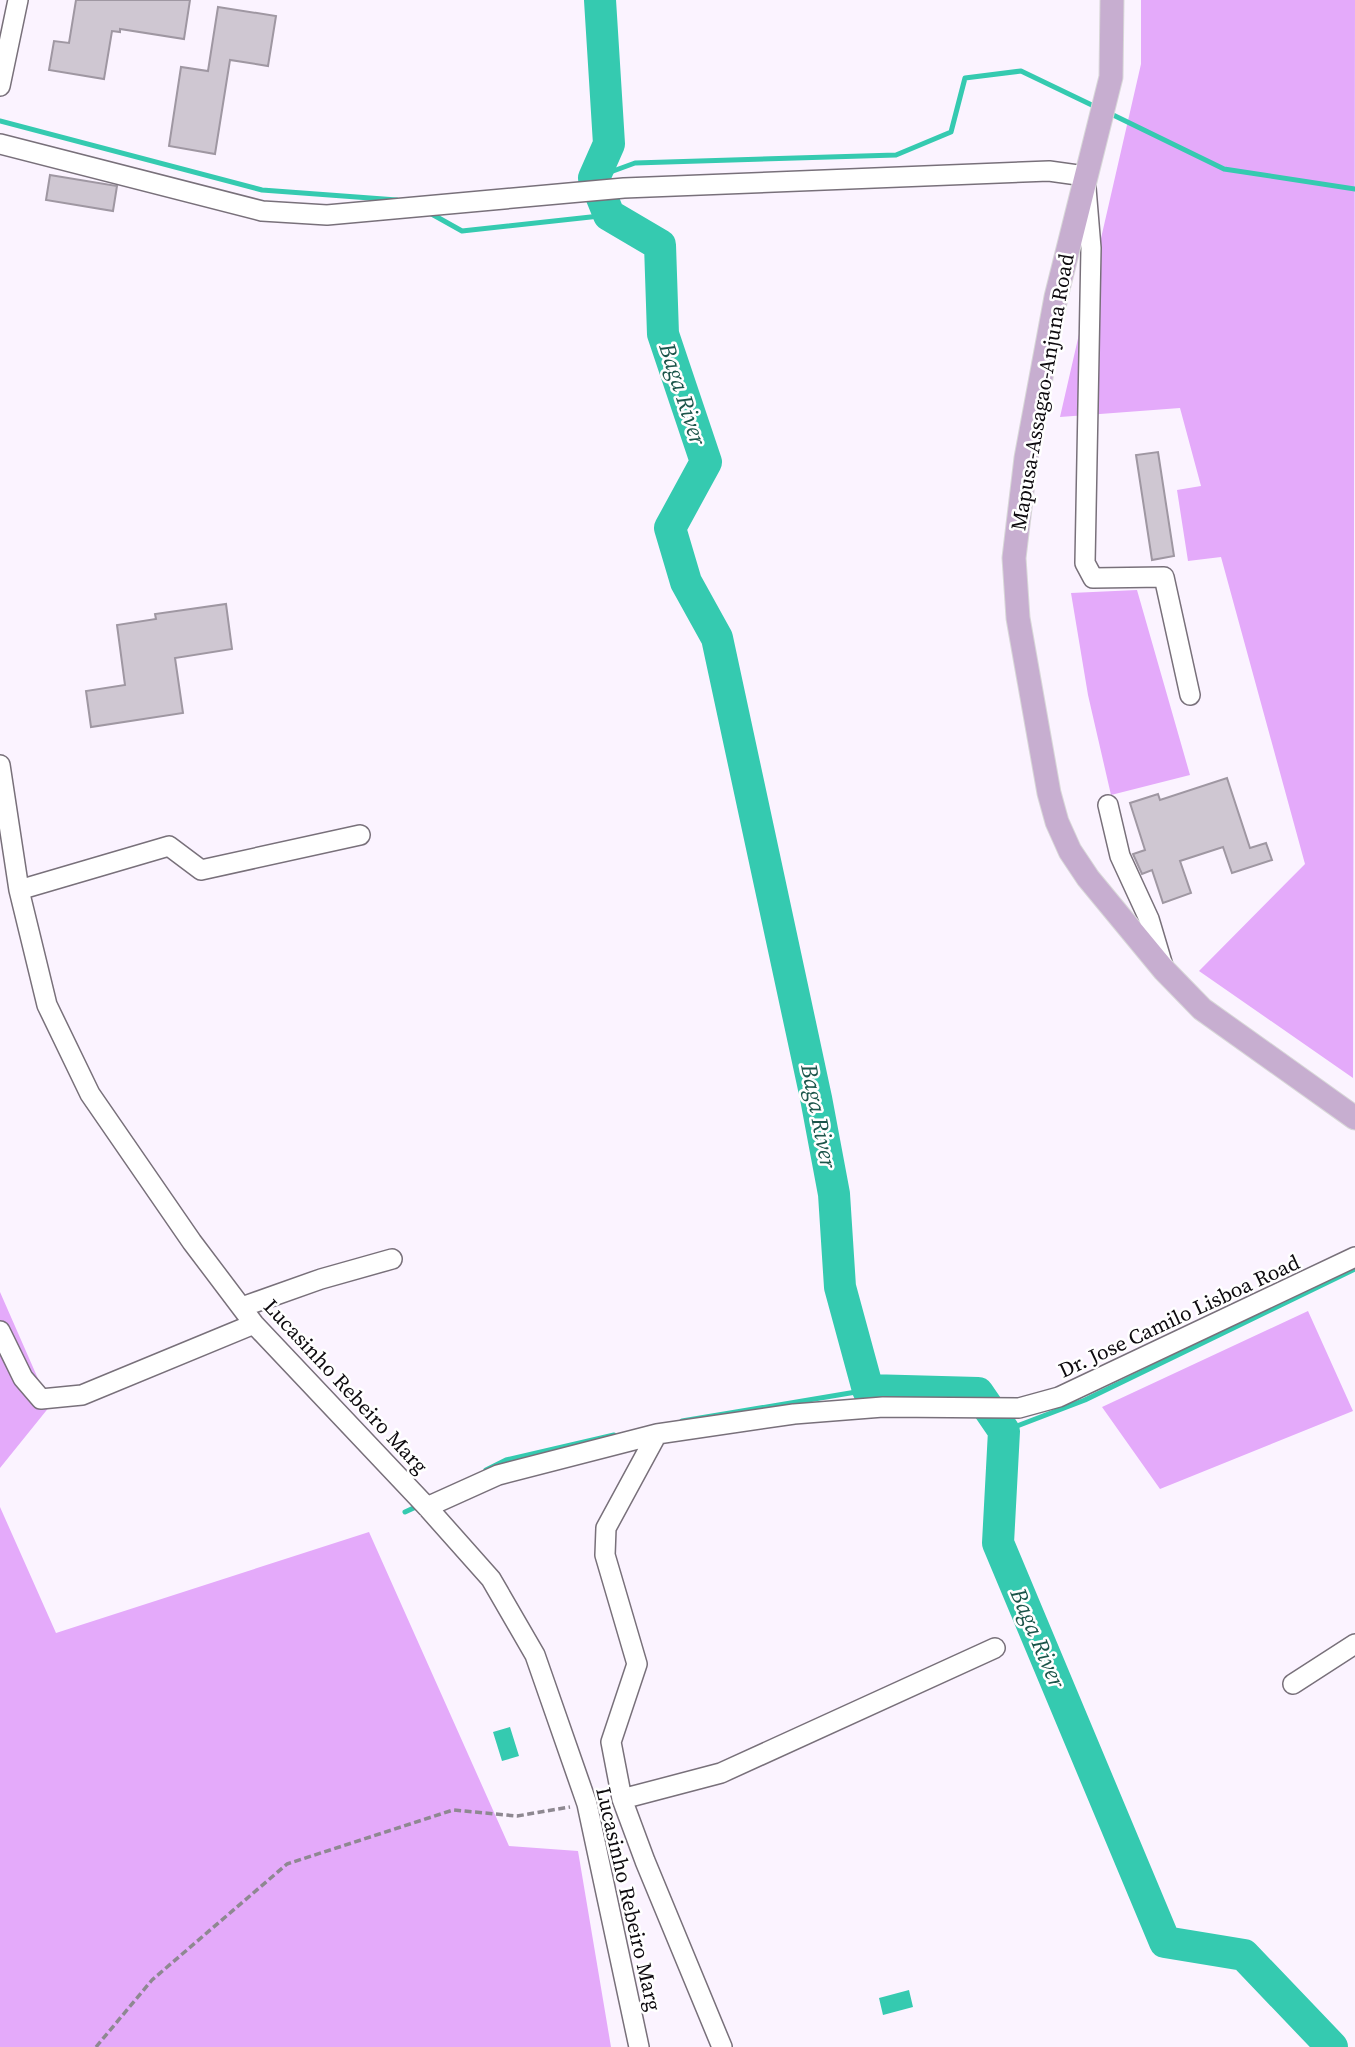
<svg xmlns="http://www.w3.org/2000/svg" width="1355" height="2047" viewBox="0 0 1355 2047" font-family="'Source Serif 4',serif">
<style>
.green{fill:#e4aafa}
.water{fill:#35cab0}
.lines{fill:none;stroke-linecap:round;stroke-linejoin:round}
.stream{stroke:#35cab0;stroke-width:5}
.river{stroke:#35cab0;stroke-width:32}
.building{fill:#cfc7d2;stroke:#9f97a2;stroke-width:2}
.minor-casing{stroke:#78707a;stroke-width:22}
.major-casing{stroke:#d8d8d8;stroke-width:25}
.path{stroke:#8e8891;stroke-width:3.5;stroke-dasharray:7 3.5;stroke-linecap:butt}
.minor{stroke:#fff;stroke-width:19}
.major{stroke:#c7aed0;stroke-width:23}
.labels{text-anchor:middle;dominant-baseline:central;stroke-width:5;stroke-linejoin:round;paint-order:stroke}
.street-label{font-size:21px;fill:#0d0a0e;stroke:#fff}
.water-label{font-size:23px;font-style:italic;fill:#1b554a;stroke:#fff}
</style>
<rect width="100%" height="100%" fill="#fbf3ff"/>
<path class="green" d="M1141 0H1355L1353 1078 1199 971 1305 864 1221 557 1188 561 1177 490 1201 486 1180 408 1060 417 1141 64Z
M1137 590 1190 775 1111 795 1088 695 1071 593Z
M0 1292 50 1406 0 1468Z
M1308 1311 1353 1411 1160 1489 1102 1407Z
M0 1507 56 1633 369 1532 509 1846 578 1851 611 2047H0Z"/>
<path class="water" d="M510 1727 519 1756 502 1761 493 1732Z
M909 1990 913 2007 883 2015 879 1998Z"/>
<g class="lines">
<path class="stream" d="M1107 112 1224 169 1355 189
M0 121 262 190 397 200
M594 178 635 163 896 155 951 132 965 78 1021 71 1098 108
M428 212 462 231 609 215
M682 1421 868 1390
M1004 1431 1085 1400 1355 1269
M486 1470 506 1460 614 1435
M405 1512 418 1506"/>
<path class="river" d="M600 0 609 144 594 178 609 215 660 245 663 334 706 462 670 528 686 582 717 638 816 1098 834 1194 840 1287 868 1390 978 1393 1004 1431 998 1543 1165 1942 1244 1955 1332 2047"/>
</g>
<path class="building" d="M76 0H190L184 39 120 29V32L112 31 104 79 49 70 54 41 69 43Z
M218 7 276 16 268 66 230 60 215 154 169 146 181 67 208 71Z
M50 175 117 186 113 211 46 200Z
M1158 452 1174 556 1152 560 1136 455Z
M226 604 232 649 175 658 183 713 91 727 86 691 125 685 117 625 156 619 155 614Z
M1227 778 1250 848 1266 843 1272 860 1232 873 1223 847 1180 861 1191 893 1163 903 1152 870 1142 874 1133 854 1145 850 1130 803 1158 794 1160 800Z"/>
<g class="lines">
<defs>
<path id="minor" d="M0 86 18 0
M0 144 262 211 327 215 624 188 1049 171 1085 176 1091 248 1085 563 1093 578 1164 577 1190 695
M0 765 19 890 47 1005 90 1094 192 1242 254 1324 427 1507 491 1579 535 1655 587 1804 639 2047
M1108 805 1120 856 1149 919 1163 966
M19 890 169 846 201 870 360 835
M242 1307 321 1279 392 1259
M0 1331 23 1378 41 1399 82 1395 254 1324
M657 1434 606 1528 605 1555 637 1664 611 1742 622 1799 645 1861 722 2047
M427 1507 498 1475 657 1434 794 1414 883 1407 1019 1408 1059 1397 1355 1257
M1293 1684 1355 1644
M622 1799 721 1773 995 1648"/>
<path id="major" d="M1112 0 1111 77 1056 297 1026 458 1014 558 1018 618 1049 793 1057 822 1070 851 1088 878 1164 970 1202 1009 1355 1118"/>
</defs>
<use href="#minor" class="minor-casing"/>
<use href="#major" class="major-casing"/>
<path class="path" d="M96 2047 152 1980 287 1864 453 1810 517 1816 570 1807"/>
<use href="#minor" class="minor"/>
<use href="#major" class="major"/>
</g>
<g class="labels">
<g class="street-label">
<text transform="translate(1042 392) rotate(-80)">Mapusa-Assagao-Anjuna Road</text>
<text transform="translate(1179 1316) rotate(-25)">Dr. Jose Camilo Lisboa Road</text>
<text transform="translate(346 1386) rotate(47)">Lucasinho Rebeiro Marg</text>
<text transform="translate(629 1899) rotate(77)">Lucasinho Rebeiro Marg</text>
</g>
<g class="water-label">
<text transform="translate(683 394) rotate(72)">Baga River</text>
<text transform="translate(819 1116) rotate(79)">Baga River</text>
<text transform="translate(1038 1638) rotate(67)">Baga River</text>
</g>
</g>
</svg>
